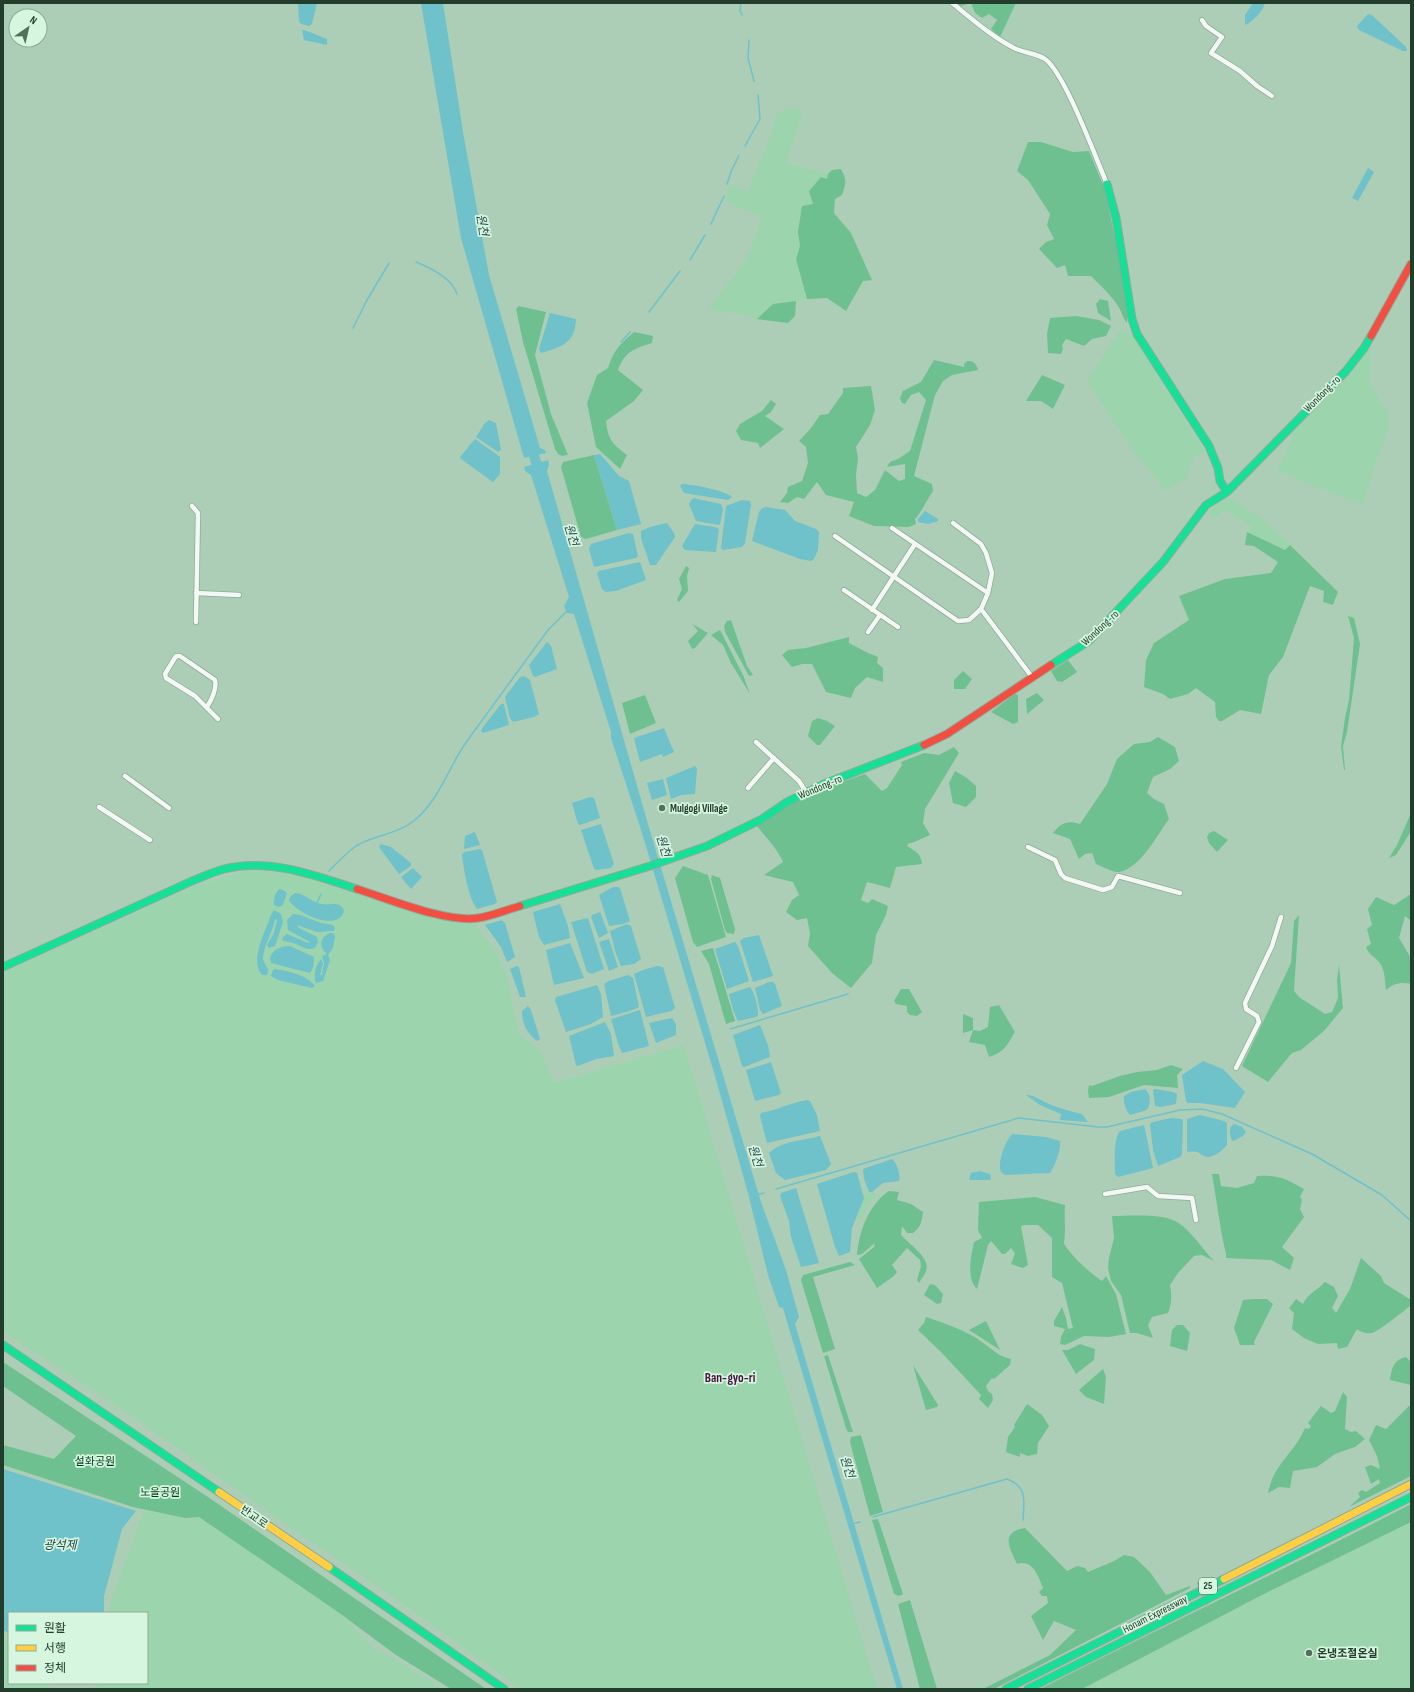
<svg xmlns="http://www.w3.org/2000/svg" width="1414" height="1692" viewBox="0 0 1414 1692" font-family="'Sofia Sans Condensed','Noto Sans KR',sans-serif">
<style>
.built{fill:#9cd4ae}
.green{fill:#6fc090}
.water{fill:#6fc1ca}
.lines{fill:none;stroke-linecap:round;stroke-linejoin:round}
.stream{stroke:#6fc1ca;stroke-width:1.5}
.river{stroke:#6fc1ca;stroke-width:10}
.street-tunnel{stroke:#90b19b;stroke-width:4.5;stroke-dasharray:4.5 2;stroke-linecap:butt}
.street-casing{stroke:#8eaa98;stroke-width:6}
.fast-casing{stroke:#8eaa98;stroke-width:9}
.slow-casing{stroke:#8eaa98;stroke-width:9}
.jam-casing{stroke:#8eaa98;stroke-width:9}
.street{stroke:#f3f8f4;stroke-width:4.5}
.fast{stroke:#16e098;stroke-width:7}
.slow{stroke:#ffcf43;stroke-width:7}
.jam{stroke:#f24e42;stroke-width:7}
.poi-dot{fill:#52705c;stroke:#d6f6df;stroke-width:1.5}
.labels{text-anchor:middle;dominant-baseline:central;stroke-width:3.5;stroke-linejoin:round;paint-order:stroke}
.shield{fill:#d6f6df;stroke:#587461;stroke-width:1}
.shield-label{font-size:10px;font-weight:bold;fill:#223d2b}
.street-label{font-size:11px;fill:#223d2b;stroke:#d6f6df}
.poi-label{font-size:11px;font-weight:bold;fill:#223d2b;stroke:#d6f6df;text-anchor:start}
.park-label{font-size:11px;fill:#00391b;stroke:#d6f6df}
.water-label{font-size:12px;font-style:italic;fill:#28474f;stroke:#d6f6df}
.quarter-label{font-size:13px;font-weight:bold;fill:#46113e;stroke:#d6f6df}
</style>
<rect width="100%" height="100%" fill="#acceb7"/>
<path class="built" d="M791 108H798L802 114 786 163 828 174 827 179 798 232 800 246 796 259 807 299 773 304 757 319 747 315 708 310 740 268 750 251 762 217 726 202 728 184 748 192 752 180 769 140 777 113Z
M1121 329 1136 338 1138 344 1205 451 1194 457 1186 479 1164 491 1154 475 1135 454 1087 381Z
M1368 349 1371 352 1369 367 1370 384 1389 416 1387 435 1377 459 1363 504 1318 488 1277 470 1293 436 1292 433 1341 382Z
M1225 499H1232L1262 518 1290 545 1285 550 1247 532 1252 527 1225 510 1213 519 1208 510Z
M245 871H265L289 874 460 924 475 925 492 947 506 973 518 1033 540 1051 554 1083 684 1045 877 1689H521L402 1603 293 1529 135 1418 3 1331V972L196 886Z
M873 1191 877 1196 869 1204 861 1219H855L860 1209 864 1196 869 1192Z
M144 1510 185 1518 199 1517 338 1612 372 1647 400 1662 441 1689H88L105 1683H147V1613H110L109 1607Z
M1411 1522V1689H1082L1260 1596Z
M3 1639 9 1643V1683H49L51 1689H3Z"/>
<path class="green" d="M956 3H1016L1000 37 991 29 997 20 989 14 982 18 975 13 971 3 961 6Z
M1028 142H1041L1073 152 1089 151 1105 190 1119 257 1128 311 1127 323C1122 317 1122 312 1118 306 1111 295 1100 285 1091 276H1068L1065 265 1057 268 1039 249 1046 242 1054 239 1047 225 1050 214 1028 180 1017 171Z
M841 169C847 180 846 183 842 195L835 199 834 213 851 233 872 280 863 281 846 311 827 298 807 299 796 259 800 246 798 232 802 206 813 204 809 191 821 177 827 179 828 174 832 170Z
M1100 299 1108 301 1111 321 1098 313 1096 304Z
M796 301 795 316 788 323 757 319 773 304Z
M519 306 546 312 535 355 551 414 568 455 562 456 558 454 555 449 523 342 516 309Z
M1076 316 1099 320 1111 326 1106 336 1092 339 1084 346 1066 339 1062 345 1063 349 1061 354 1048 353 1047 334 1050 318Z
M634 332 653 336 652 343C634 349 625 351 618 370L643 390 634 401 606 421C608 439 612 444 627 455L620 469 596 447 587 403 597 375 608 368C614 350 620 344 634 332Z
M934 360 964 367V364L967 361C974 361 976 363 978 370L952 375 943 381 935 395 914 476 932 484 933 491C926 501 923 510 915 519L916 524 909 527 874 526 849 516 854 502 826 495 817 482 804 499 797 497 788 503 780 502 787 493 788 487 802 481 808 463 806 447 799 441 811 428 820 415 828 414 843 393V388L871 386 875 410 870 425 856 447 858 458 856 475 857 493 866 497 875 490 885 470 899 481 905 479V464L887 467 890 462 898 459 910 451 926 400 919 392 911 395 905 404 902 403 900 398 903 391 921 382Z
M1042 375 1065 385 1053 409 1041 401H1026Z
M771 400 776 404 771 412 765 416 784 429 760 448 758 443 741 440 736 431 740 424 762 411Z
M594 455 617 530 586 539 581 537 561 467 563 462Z
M1247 532 1285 550 1290 545 1338 592 1333 605 1323 602 1324 591 1310 586 1283 657 1269 675 1261 714 1240 710 1222 721H1219L1216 717 1215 702 1196 688 1188 694 1170 699 1163 694 1144 687 1146 660 1154 643 1189 620 1179 596 1225 579 1271 573 1278 562 1254 546 1245 545Z
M686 566 689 568 687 576 688 591 679 602 677 600 682 589 679 579Z
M1348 616 1354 618 1360 644 1347 732 1343 746 1345 770H1344L1341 746 1345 718 1349 700 1354 638Z
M731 620 747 666 753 675 749 676 725 632 724 626 727 621Z
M692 624 708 633 695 648 692 649 688 641 698 631Z
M720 630 743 675 750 694 731 663 723 645 711 635Z
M849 637V643L868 653 878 657 877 663 883 668V682L867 677 855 688 851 698 826 692 812 664H802L792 667 782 655 788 650 806 648Z
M1068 660 1077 672 1062 682 1057 681 1051 671Z
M963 671 972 679 965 689H954V680Z
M1037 693 1044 700 1027 714 1026 699Z
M1015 694 1018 695V722L1013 724 991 712Z
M645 695 656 723 630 734 622 703Z
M818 718 827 721 835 726 820 745H817L808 736 812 721Z
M1158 737 1175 747 1179 761 1170 769 1153 777 1147 793 1154 799 1164 804 1169 819C1157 835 1141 868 1119 872 1113 873 1102 866 1096 864L1092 853 1085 854 1079 859 1070 839 1053 833C1061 823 1067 820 1080 824L1107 784 1117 759 1134 744 1150 742Z
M954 747 959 753 925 809 923 823 930 835 912 843H909L907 846C915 851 921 853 922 864L896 867 890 888 867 882 861 900 868 903 872 899 888 906 886 915 876 935 872 963 851 988 832 973 808 946 810 933 807 918 797 920 786 912 792 900 799 895 793 882 764 875 783 862C777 848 766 838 757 826L792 803 822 789 865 774 882 791 887 788 902 765 901 762 924 753 939 755Z
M955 771 967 778 976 786V797L966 807 953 803 949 783Z
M1411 813 1410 833 1396 855 1389 858 1397 845Z
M1214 831 1228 840 1217 852 1209 843 1207 837 1209 833Z
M683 866 708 875 726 937 697 947 693 942 675 878Z
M712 875 720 878 735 929 734 934 727 933 725 930 711 879Z
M1411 894V921L1405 916 1399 938 1411 958V984C1401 982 1394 983 1386 990 1385 981 1385 969 1379 962 1374 956 1368 954 1366 947L1371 944 1367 929 1372 925 1368 909 1376 897 1394 905Z
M1299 915 1294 991 1299 997 1325 1014 1332 1012 1338 998 1337 980 1339 965 1343 1008 1324 1031 1301 1050 1292 1053 1268 1082 1242 1066 1291 963 1294 921Z
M713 948 735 1021 726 1024 709 964 701 951Z
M901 989H909L922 1012 917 1016 910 1015 907 1012V1006L896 1004 894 1001Z
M999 1005 1015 1032C1007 1045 1005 1052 989 1057L985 1045 969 1042 973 1030 963 1033V1014L973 1018V1030L980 1031 988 1027 990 1007Z
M1171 1065 1183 1069 1177 1075 1178 1088 1144 1085 1109 1097 1089 1098 1088 1091 1089 1085 1092 1086 1120 1076 1137 1072 1157 1070Z
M1212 1174H1219L1221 1186 1237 1188 1254 1183 1257 1176C1280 1175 1284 1178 1304 1189L1300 1197 1302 1200 1300 1209 1304 1217 1282 1247 1294 1258 1290 1270 1271 1260 1226 1258V1254L1222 1236Z
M889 1191 899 1192 897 1200 911 1204 923 1212C922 1221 921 1227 913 1233H907L902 1226 901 1235C909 1244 931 1258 926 1271 925 1275 921 1279 919 1283L917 1280 921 1266 920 1260 907 1248 892 1265 897 1272 894 1276 877 1288 859 1259 874 1247 875 1243 862 1254 857 1255C859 1232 868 1205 889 1191Z
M1035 1197 1065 1205C1064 1218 1066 1231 1064 1244 1074 1259 1088 1271 1102 1281L1106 1276 1116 1294 1126 1334 1109 1337 1084 1336 1065 1345 1060 1344 1061 1337 1065 1329 1054 1326V1321L1062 1307 1066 1318 1068 1329 1073 1328 1062 1283 1052 1277V1238L1038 1225H1025L1021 1226 1028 1265 1023 1268 1011 1264 1015 1253 1011 1248 1005 1254H1002L991 1241 988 1245 977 1289C966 1278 971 1256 974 1242L982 1238 978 1230 979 1202Z
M1112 1216C1130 1216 1163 1213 1177 1222 1192 1231 1202 1249 1214 1261L1202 1255 1194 1256 1178 1273 1170 1285C1172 1294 1172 1304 1168 1313L1152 1317 1148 1325 1153 1338 1137 1333H1130L1121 1295 1111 1281 1108 1268 1109 1258 1114 1238Z
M1361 1258 1381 1276 1384 1283 1411 1300V1305C1404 1311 1379 1331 1372 1333 1367 1334 1360 1332 1357 1329L1347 1347 1338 1349 1337 1343 1318 1344 1304 1338 1292 1329 1294 1313 1289 1308 1296 1299 1303 1304C1307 1294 1318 1290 1325 1282L1334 1287 1338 1296 1332 1308 1336 1313 1350 1289Z
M850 1262 855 1265 813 1277 835 1349 823 1353 801 1280 803 1275Z
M930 1284 935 1285 943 1294 941 1303 937 1304 924 1295Z
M1253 1299H1267L1273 1304 1254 1342 1255 1345H1240L1234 1328 1243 1300Z
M926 1317C942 1322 958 1328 973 1336 986 1343 996 1356 1011 1359L1010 1365 994 1379 992 1378 986 1386 988 1391 992 1394 993 1400 988 1408 979 1399 981 1395 942 1353 918 1330 924 1323Z
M986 1321 1000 1350 969 1330Z
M1177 1325H1183L1190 1333 1187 1351 1170 1346 1172 1330Z
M1080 1344 1095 1349 1094 1360 1076 1374 1062 1350H1068Z
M828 1355 853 1432H848L846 1428 824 1356Z
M1406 1357 1411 1362V1385L1390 1380C1392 1368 1393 1360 1406 1357Z
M3 1362 208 1497 486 1689H451L396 1655 338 1612 199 1517 185 1518 133 1507 3 1465V1445L54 1459 76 1436 3 1386Z
M913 1365 938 1405 937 1407 926 1410Z
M1103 1369 1106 1377 1104 1404 1086 1397 1079 1390Z
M1343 1392 1347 1397 1345 1429 1351 1432 1356 1431 1365 1439 1355 1447 1335 1454 1317 1467 1293 1471 1290 1488 1279 1487 1268 1493C1274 1463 1294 1454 1305 1428L1309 1429 1311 1426 1308 1423 1321 1406 1331 1413 1335 1411Z
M1027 1404 1042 1415 1049 1426 1038 1443 1037 1454 1028 1456 1020 1453V1457L1006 1452 1008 1437 1015 1427 1014 1425Z
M1411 1404V1476L1349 1507 1360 1497 1358 1493 1362 1490 1366 1492 1380 1483 1379 1479 1371 1484 1365 1467 1371 1465 1380 1469 1377 1456 1369 1440 1376 1425 1386 1429Z
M861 1435 883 1512 870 1516 850 1442 851 1437Z
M1411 1504V1522L1260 1596 1082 1689H1040C1163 1626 1288 1568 1411 1504Z
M878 1519 903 1594 899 1596 894 1594 872 1520Z
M1025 1528 1067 1571 1077 1566 1085 1568 1088 1572 1114 1561 1124 1555 1134 1557 1150 1572 1166 1595 1190 1586V1588L994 1689H983L1050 1655 1076 1630 1054 1621 1043 1640 1031 1616 1048 1603 1047 1596H1042L1039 1592 1043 1588C1038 1576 1033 1559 1017 1564 1009 1547 1000 1532 1025 1528Z
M910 1600 937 1689H920L898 1604Z"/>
<path class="water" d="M298 3H317L312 24 309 26 301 24 299 21Z
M421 3H443L463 132 489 275 540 448 545 450 546 453 524 458 461 238Z
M1253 3H1265C1263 11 1253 22 1245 25V15Z
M1368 14 1372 15 1406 47 1407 51H1403L1359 30 1357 26Z
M302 30C307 30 321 37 327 39V45L304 40Z
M1368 168 1374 172 1358 201 1352 198Z
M550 313 576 319C575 343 562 347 541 353L539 349Z
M489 420 496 423 501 450 498 452 476 437 485 423Z
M475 439 500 457V474L493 482 461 459 460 457Z
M600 454 619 476 629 481 641 524 617 530 594 455Z
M548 460 549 464 547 471 650 831 761 1202 786 1270 799 1317 795 1324 903 1689H897L783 1308 779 1307 768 1275 748 1193 715 1076 642 833 611 738V732L574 614 567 613 564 606 569 597 531 475 525 471 524 467Z
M682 484C691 484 727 491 732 497L728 500 684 493 680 486Z
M693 498 721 504 723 510 720 524 719 525 696 521 689 504Z
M742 500 750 501 751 505 745 543 742 547 723 550 721 548 726 506Z
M766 507 785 510 795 521 816 529 819 532 818 550 814 559 811 561 800 559 752 541 759 512 762 508Z
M925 511 938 519V521L928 524 918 522V519Z
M667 523 674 533 675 537 656 565H650L641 538V531L650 527Z
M695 524 715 527 719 529 716 552 685 550 682 546Z
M629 533 633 534 638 556 636 558 594 567 589 549 591 544Z
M640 562 646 580 616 591 606 592 602 589 597 573 599 571Z
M547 642 551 646 557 669 535 677 533 676 529 665Z
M524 676 530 680 539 714 534 717 513 722 510 718 505 697 520 677Z
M501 704H504L509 725 483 733 481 731 483 727Z
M664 728 674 752 663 757 662 754 640 762 634 738Z
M695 766 697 769 695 794 681 795 671 799 666 778Z
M663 779 667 795 652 800 647 783Z
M590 797 594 798 600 818 580 825 578 824 572 803Z
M601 824 614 864 611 868 596 870 594 869 581 830Z
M475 832 480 845 464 849 465 836Z
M381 844 391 847 411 863V866L399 874 379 847Z
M480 849 482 850 497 902 495 904 477 909C468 897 464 870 462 855L464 852Z
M413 868 422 877 411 889 401 877Z
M613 887H618L620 888 630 921 623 924 609 926 599 895Z
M279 889 283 890 287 893 283 905 279 907 274 905C273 899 275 894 279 889Z
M295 893C306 894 311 902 321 904 330 906 340 900 344 911 338 933 296 913 289 900L290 897Z
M560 904 568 926 570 938 544 945 539 937 533 912Z
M274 910 281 914 283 922 275 946 269 948 267 945 274 933 277 920 275 919C273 932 264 944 263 958 263 964 269 967 268 973L266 975H262C249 961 266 930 271 915Z
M600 912 608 933 599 938 591 917 592 915Z
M293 914 300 915 321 923 333 925 335 928 334 931 317 932 297 925 299 928 317 937 318 942 315 948C307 951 303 947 296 944 291 942 286 942 282 940L283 937 287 934 308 943 310 942 288 930 287 920Z
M588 918 604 969 592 974 587 972 571 922Z
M502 920 505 923 515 957 507 962 501 947 485 925Z
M627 924 631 926 641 959 634 964 621 966 616 954 610 931Z
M330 933H333L335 936 333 948 328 955 330 960 323 981 316 983C313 975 316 965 321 959L323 964 320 975H322L324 963 322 956 327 954C319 947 319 938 330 933Z
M759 935 773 976 753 982 740 941 744 938Z
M609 939 618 967 609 971 599 942Z
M735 942 738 946 749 981 727 989 715 949Z
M570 943 584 978 554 985 546 950Z
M290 946 314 957 313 968 310 973 271 963 270 958C273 949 281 946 290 946Z
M517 966 519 967 526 997H520L510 969Z
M657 966 663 967 675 1008 671 1011 646 1017 634 974 643 970Z
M275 969C287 971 308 975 315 986L312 988 278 980 271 976 273 970Z
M628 975 633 978 639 1007 630 1011 611 1016 604 984 609 981Z
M769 982H773L775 984 782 1006 763 1014 760 1010 755 988Z
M597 985 601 994 603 1017 591 1024 566 1032 555 1000 556 997Z
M750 987C755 994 758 1006 758 1015L756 1017 738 1021 733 1010 729 994Z
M528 1006 531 1010 540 1039 537 1041C527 1033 522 1024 522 1011Z
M640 1010 649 1046 622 1053 618 1043 611 1019Z
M672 1018 676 1024V1035L656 1043 649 1023Z
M605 1022 611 1034 614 1056 596 1059 578 1066 576 1065 569 1036Z
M760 1025 768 1045 770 1057 744 1067 742 1066 733 1035Z
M1203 1061 1223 1069 1245 1092 1235 1108 1200 1103H1188L1186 1101 1182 1075Z
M771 1062 781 1093 779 1095 755 1101 746 1070Z
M1145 1089C1151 1094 1151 1104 1147 1110L1130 1115C1126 1111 1123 1102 1124 1096L1131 1092Z
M1155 1089 1173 1092 1177 1094 1176 1104 1160 1107 1155 1106 1153 1090Z
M1026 1095C1035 1095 1041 1101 1049 1104 1060 1109 1071 1111 1082 1114L1088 1122 1060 1120 1061 1114 1040 1105Z
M807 1100 810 1101 817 1115 820 1131 767 1143 760 1116 761 1113C776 1110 791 1103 807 1100Z
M1200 1115 1224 1121 1227 1123V1145C1223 1150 1214 1157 1208 1157 1199 1156 1202 1150 1189 1152L1187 1151V1119Z
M1171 1118 1182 1119 1183 1121 1182 1154 1180 1157 1158 1166 1153 1150 1150 1124 1153 1122Z
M1234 1124 1242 1127 1246 1132 1243 1136 1233 1141C1229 1137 1228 1127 1234 1124Z
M1144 1125 1153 1168 1118 1177 1115 1174C1115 1163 1113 1139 1120 1131Z
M1012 1134 1046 1137 1060 1141C1061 1150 1055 1166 1050 1173L1005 1175 1001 1172C997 1163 1005 1142 1012 1134Z
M820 1136 831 1164 826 1170 785 1180 776 1173 769 1153C783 1140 803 1141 820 1136Z
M892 1159C897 1163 901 1175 899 1181L883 1183 872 1192H869L864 1179 863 1169Z
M980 1171 990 1174 991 1178 990 1180H970L969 1179 971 1173Z
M854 1172 857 1173 864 1198 852 1228 850 1252 839 1256 835 1247 817 1184Z
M796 1188 819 1263 801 1267 791 1237 789 1221 780 1196 781 1193Z
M3 1469 136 1511 122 1529 104 1596V1613H9V1633L3 1630Z"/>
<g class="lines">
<path class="stream" d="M741 3 740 11 742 15
M749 40 748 58 754 81
M745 146 760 119 758 95
M727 184 731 172 739 155
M711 224 724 196
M690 260 705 235
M416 262C431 268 452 278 457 294
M649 312 680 271
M353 328 367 300 389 263
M621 342 630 332
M329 871C338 862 346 853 356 846 373 835 397 835 415 820 440 799 449 766 467 741L548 630 568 610
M317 903 321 894
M730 1029 848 994
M776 1189 1019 1118 1098 1127H1107L1180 1110 1202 1109 1222 1114 1312 1154 1382 1195 1411 1221
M756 1195 764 1193
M873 1517 1007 1479C1028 1487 1024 1501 1023 1520
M852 1524 860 1522"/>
<path class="river" d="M530 443 540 475"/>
<path class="street-tunnel" d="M1199 1582 1208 1608"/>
<defs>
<path id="street" d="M952 3C972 19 991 36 1014 48 1024 53 1036 53 1045 59 1065 73 1096 159 1107 184
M1202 20 1206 26 1222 37 1211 53 1240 71 1257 86 1272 96
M192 506 198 513 196 622
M953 523 981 544 986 553 992 573 988 593 981 609 1032 677
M892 528 988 593
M835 536 958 621 969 620 981 609
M844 590 898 627
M196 593 239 595
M872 610 915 544
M868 632 880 615
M207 707C212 699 217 689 215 680L180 656H176L165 674 166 678 195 696 218 719
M756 742 799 781 806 792
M125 776 169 808
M748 788 774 758
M99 807 150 840
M1028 847 1055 860 1061 874 1065 878 1103 890 1112 887 1118 876 1180 893
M1236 1068 1259 1022 1257 1016 1246 1009 1245 1003 1272 946 1281 917
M1105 1194 1147 1187 1158 1196 1192 1198 1196 1220"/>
<path id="fast" d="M1107 184 1116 218 1132 319 1137 334 1209 446 1218 468 1220 481 1227 492
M1051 665 1089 641 1163 562 1206 505 1227 492 1346 371 1364 348 1371 336
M520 906 650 866 707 846 762 819 787 802 824 784 924 745
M3 967 192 881C202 877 213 872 224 869 269 858 314 875 357 889
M3 1345 219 1492
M329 1567 504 1689
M1006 1689 1224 1579
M1028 1689 1411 1497"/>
<path id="slow" d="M219 1492 329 1567
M1224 1579 1411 1484"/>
<path id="jam" d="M1371 336 1411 264
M924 745 947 734 1051 665
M357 889C389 899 446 923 478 918 492 916 506 910 520 906"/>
</defs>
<use href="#street" class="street-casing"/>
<use href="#fast" class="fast-casing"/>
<use href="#slow" class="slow-casing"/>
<use href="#jam" class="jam-casing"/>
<use href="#street" class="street"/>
<use href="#fast" class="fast"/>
<use href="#slow" class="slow"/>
<use href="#jam" class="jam"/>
</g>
<g class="poi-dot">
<circle cx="662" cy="808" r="4"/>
<circle cx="1309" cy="1653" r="4"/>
</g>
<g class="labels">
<rect class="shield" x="1199" y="1578" width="18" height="16" rx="3"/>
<g class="shield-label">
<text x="1208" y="1586">25</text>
</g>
<g class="street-label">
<text transform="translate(1322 394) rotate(-45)">Wondong-ro</text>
<text transform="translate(1100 628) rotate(-43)">Wondong-ro</text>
<text transform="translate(820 787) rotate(-23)">Wondong-ro</text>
<text transform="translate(254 1517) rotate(35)">반교로</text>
<text transform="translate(1155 1614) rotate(-27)">Honam Expressway</text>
</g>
<g class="poi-label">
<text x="670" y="808">Mulgogi Village</text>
<text x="1317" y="1653">온냉조절온실</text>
</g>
<g class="park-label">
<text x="95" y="1461">설화공원</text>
<text x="160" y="1492">노을공원</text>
</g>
<g class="water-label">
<text transform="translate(482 225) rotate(81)">원천</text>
<text transform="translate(571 535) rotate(73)">원천</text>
<text transform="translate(663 846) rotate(73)">원천</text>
<text transform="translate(755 1156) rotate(73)">원천</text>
<text transform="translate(847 1467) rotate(73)">원천</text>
<text x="60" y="1545">광석제</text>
</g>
<g class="quarter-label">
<text x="730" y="1378">Ban-gyo-ri</text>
</g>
</g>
<rect width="1414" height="1692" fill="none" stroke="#223d2b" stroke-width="8"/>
<rect x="8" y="1612" width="140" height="72" fill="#d6f6df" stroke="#8eac97"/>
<rect x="16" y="1625" width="20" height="6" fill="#16e098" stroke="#8eac97"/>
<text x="44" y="1632" font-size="12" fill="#223d2b">원활</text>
<rect x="16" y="1645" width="20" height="6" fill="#ffcf43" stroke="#8eac97"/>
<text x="44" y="1652" font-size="12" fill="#223d2b">서행</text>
<rect x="16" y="1665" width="20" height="6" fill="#f24e42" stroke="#8eac97"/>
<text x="44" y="1672" font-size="12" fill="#223d2b">정체</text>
<g transform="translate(28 28) rotate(34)"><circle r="19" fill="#d6f6df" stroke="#8eac97"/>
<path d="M0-3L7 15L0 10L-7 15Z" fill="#52705c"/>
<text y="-6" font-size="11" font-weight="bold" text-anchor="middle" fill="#223d2b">N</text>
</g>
</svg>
